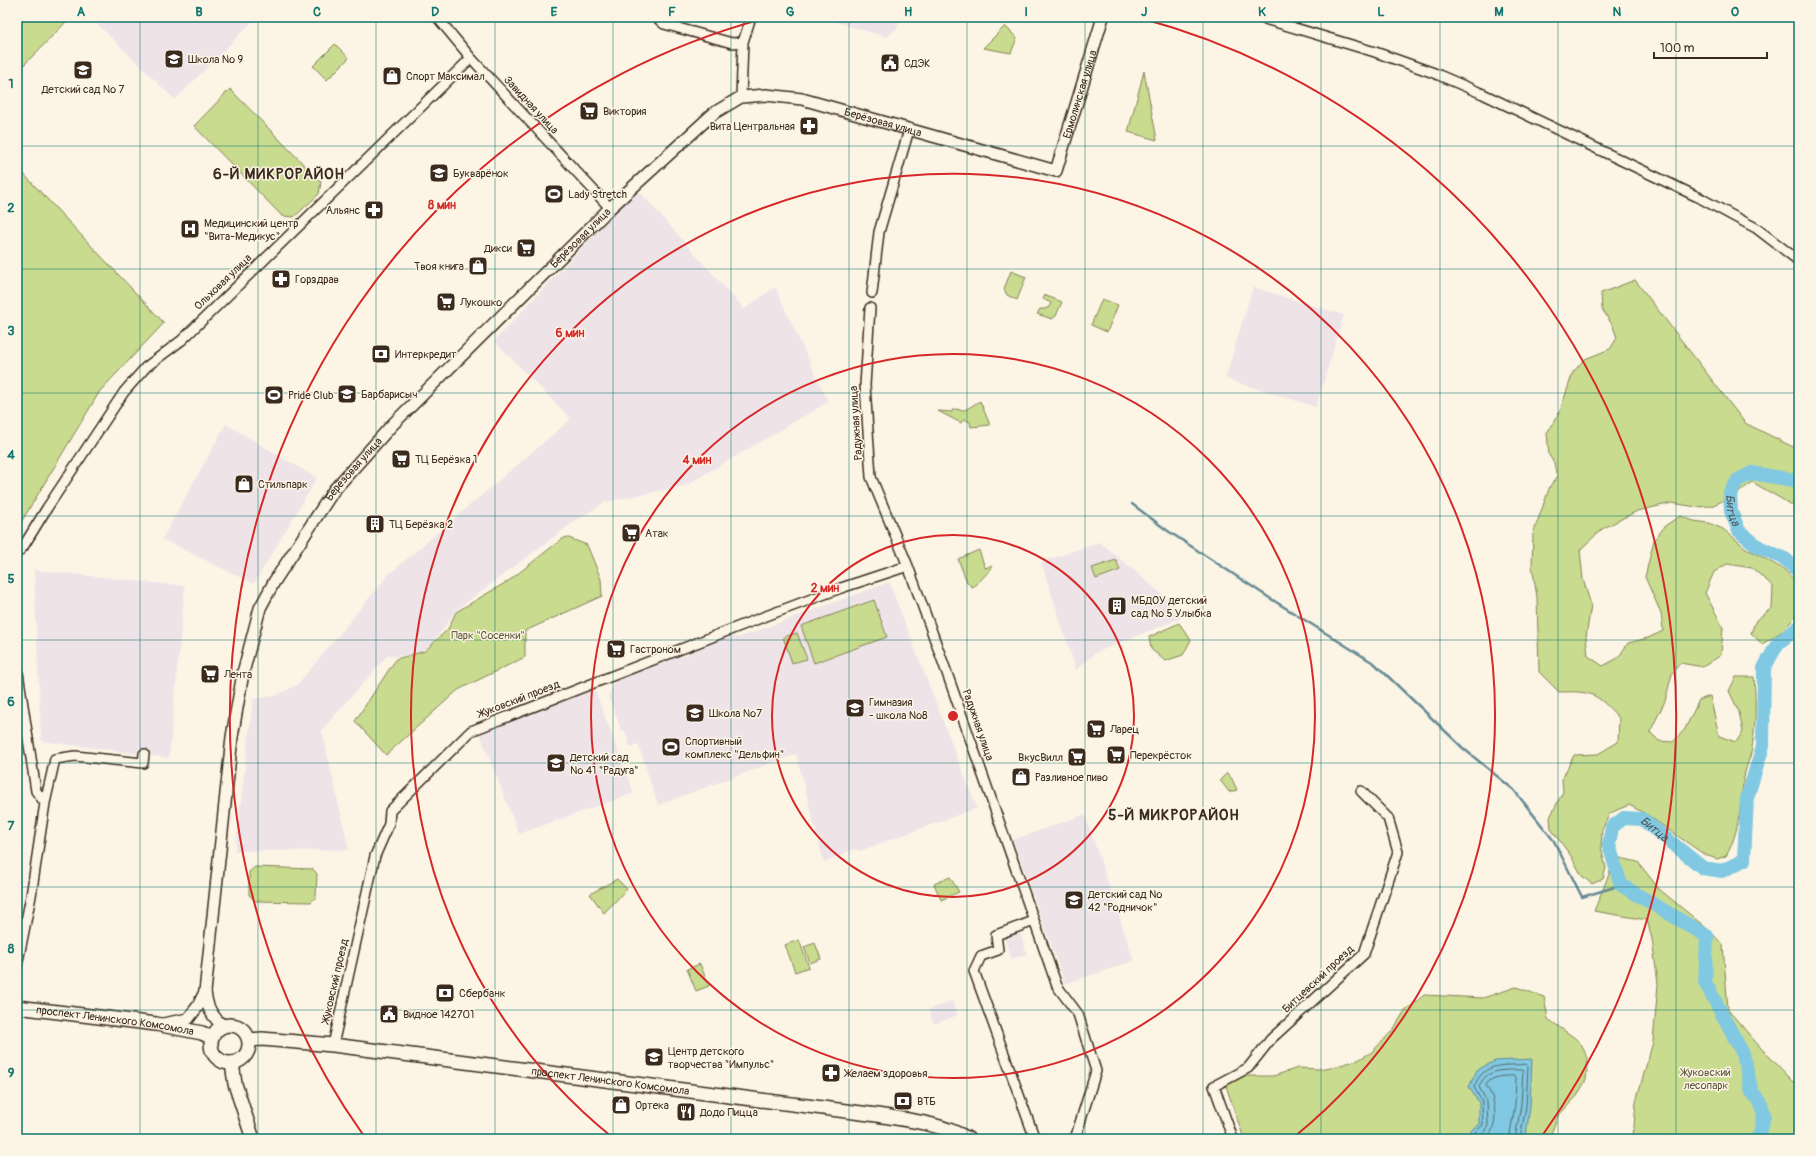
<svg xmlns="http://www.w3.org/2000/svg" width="1816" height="1156" viewBox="0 0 1816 1156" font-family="Pangolin,sans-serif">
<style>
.built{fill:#eee4e8}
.green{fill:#c9db8f;stroke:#828256}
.water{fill:#81c8e2;stroke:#658994}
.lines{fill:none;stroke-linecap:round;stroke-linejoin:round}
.shore{stroke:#57696c;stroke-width:1}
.stream{stroke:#658994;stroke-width:2.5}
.river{stroke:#81c8e2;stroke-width:14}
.minor-casing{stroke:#3b2a1e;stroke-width:12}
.tertiary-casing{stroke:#3b2a1e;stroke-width:14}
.secondary-casing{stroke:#3b2a1e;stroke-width:16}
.minor{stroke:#fcf5e5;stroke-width:9}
.tertiary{stroke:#fcf5e5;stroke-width:11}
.secondary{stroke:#fcf5e5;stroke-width:13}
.grid{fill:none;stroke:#0f766e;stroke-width:1;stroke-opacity:0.55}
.ring{fill:none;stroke:#d62828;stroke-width:2}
.labels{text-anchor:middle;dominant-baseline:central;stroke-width:3;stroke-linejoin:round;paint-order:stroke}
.poi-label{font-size:11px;fill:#3b2a1e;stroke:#fcf5e5;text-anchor:start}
.street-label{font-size:11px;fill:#3b2a1e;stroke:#fcf5e5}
.park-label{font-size:11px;fill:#5e563a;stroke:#fcf5e5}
.water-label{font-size:12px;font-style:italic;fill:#505959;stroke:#fcf5e5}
.district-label{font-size:15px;font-weight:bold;letter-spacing:1px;fill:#3b2a1e;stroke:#fcf5e5}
.centre{fill:#d62828;stroke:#fcf5e5;stroke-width:2}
.ring-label{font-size:12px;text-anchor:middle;font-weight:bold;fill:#d62828;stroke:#fcf5e5;stroke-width:3;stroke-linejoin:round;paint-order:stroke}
.neatline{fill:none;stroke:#0f766e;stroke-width:1.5}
.grid-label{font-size:13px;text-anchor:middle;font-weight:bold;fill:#0f766e}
</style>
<rect width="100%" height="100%" fill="#fcf5e5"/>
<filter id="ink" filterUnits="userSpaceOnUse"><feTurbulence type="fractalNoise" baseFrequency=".025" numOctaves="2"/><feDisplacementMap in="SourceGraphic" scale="8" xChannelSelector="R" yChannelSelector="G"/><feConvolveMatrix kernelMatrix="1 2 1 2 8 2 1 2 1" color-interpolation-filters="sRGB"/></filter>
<g filter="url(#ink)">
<path class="built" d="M90 17H257L175 100Z
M818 17H901L897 28 887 37Z
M637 189 744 309 775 287 828 402 685 486 605 502 574 522 456 610 442 631 426 650 397 657 388 655 322 730 349 850 235 851 253 699 275 696 297 685 389 574 571 419 494 341Z
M1253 287 1344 315 1316 407 1225 379Z
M226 424 317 478 254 584 162 539Z
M1100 542 1181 610V618L1095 653 1076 670 1041 562Z
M34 570 185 586 169 758 41 741Z
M889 582 977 808 860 851 854 849 824 863 796 754 658 805 638 744 630 747 625 731 622 732 608 696 615 681 675 655 681 657 689 654 693 651 731 635 738 638Z
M595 690 634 793 519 834 479 732Z
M1085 814 1134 961 1065 984 1013 840Z
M1019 930 1027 954 1012 959 1003 935Z
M952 1001 958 1015 934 1024 928 1010Z"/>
<path class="green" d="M17 17H71L17 72Z
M1005 26 1017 38 1011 53 983 48Z
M335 44 349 58 327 80 313 66Z
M1144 71 1157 140 1128 132Z
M230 89 321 182 319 194 294 217 282 216 194 126Z
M17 167 164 323 100 391 17 529Z
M1011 271 1026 277 1017 300 1007 295 1004 289Z
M1635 280 1745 423 1799 450V507L1792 505 1752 482 1736 495 1711 506 1696 507 1672 503 1637 511 1602 529 1580 550 1583 579 1591 605 1586 637 1588 656 1603 666 1618 658 1628 643 1648 638 1663 631 1661 613 1645 577 1654 540 1666 525 1680 516 1694 521 1709 523 1723 529 1746 548 1785 570 1799 585C1799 591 1801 600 1799 607 1794 624 1777 636 1762 644L1751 633 1756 620 1772 608 1773 586 1752 568 1727 564 1714 572 1705 593 1723 627 1721 655 1703 667 1680 663 1672 674 1665 701 1650 732 1659 741 1673 742 1685 729 1699 700 1710 696 1719 736 1736 742 1743 732 1739 712 1729 691 1736 677H1754C1756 703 1756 728 1751 753 1749 761 1745 769 1744 777 1740 804 1740 832 1726 856L1717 859 1705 855 1646 814 1629 805 1610 813 1602 830 1601 847 1606 868 1603 879 1592 884 1582 876 1571 856 1551 829 1550 817 1563 792 1562 779 1574 755 1598 754 1618 742 1619 718C1596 693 1592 691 1559 692L1539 672 1537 597 1532 566 1533 534 1550 486 1557 477 1554 463 1549 455 1547 433 1560 411 1573 372 1585 359 1610 349 1617 338 1613 326 1602 309 1601 293Z
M1045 295 1062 302 1056 316 1052 319 1037 314 1040 309H1045L1049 307 1051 303 1043 299Z
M1102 299 1118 305 1107 332 1091 325Z
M980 401 990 425 971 427 970 422 964 419 961 423 938 411 952 412 953 409 965 410Z
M566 537 587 545 601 579 602 596 525 631V657L458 690 386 755 355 721 396 659 425 651 448 629 456 612 510 580 558 542Z
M979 550 985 568 991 566 992 568 976 585 972 587 967 582 958 559Z
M1116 560 1120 570 1096 579 1092 568Z
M874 600 887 637 814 663 801 626Z
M1179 623 1191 640 1183 655 1165 661 1151 649 1149 637Z
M797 633 807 659 792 663 783 637Z
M1227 773 1232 779 1237 790 1229 792 1220 780Z
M1616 857 1638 862 1659 889 1710 931 1723 945 1728 1010 1760 1047 1794 1082 1799 1083V1139H1633L1636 1101 1653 1042 1658 984 1652 939 1647 920 1594 911Z
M255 867 313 869 317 874 316 897 311 902 255 901 249 895V872Z
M950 877 959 892 941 900 934 884Z
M617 879 627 889 604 913 590 894Z
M799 940 809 967 795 972 785 945Z
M815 943 821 959 810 963 804 947Z
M700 964 709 986 696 991 687 969Z
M1516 987 1544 997 1548 1019 1579 1041 1588 1058 1586 1080 1577 1096 1558 1116 1549 1139H1244L1225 1083 1245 1076H1273L1298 1068 1318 1069 1337 1066 1358 1060 1372 1052 1393 1030 1404 1012 1424 995 1483 998Z"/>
<path class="water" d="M1532 1059 1530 1106 1526 1136 1522 1139H1460L1479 1124V1103L1469 1087 1477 1070 1495 1061Z"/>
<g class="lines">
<path class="shore" d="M1467 1139 1483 1125 1482 1102 1474 1087C1485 1060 1503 1067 1526 1064L1528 1066 1526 1106 1520 1139
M1475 1139 1486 1131 1488 1125 1487 1102 1479 1087C1486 1068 1504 1070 1521 1070L1523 1071 1521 1105 1515 1139
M1485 1139C1497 1130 1496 1114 1493 1100 1492 1094 1488 1090 1486 1085 1492 1075 1505 1076 1515 1076L1516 1078 1515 1105 1509 1139"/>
<path class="stream" d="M1132 504 1168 531 1268 597 1375 664 1464 749 1514 790 1554 841 1582 897 1621 885"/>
<g class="river">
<path id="s1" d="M1799 481 1752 473 1738 480 1730 493 1731 511 1739 531 1759 547 1785 559 1799 572"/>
<path id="s2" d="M1756 1139 1760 1135 1764 1115 1761 1103 1752 1092 1743 1054 1705 982 1707 936 1621 885 1609 845 1612 827 1624 818 1642 819 1703 868 1722 871 1744 860 1747 798 1763 746 1764 668 1778 643 1799 627"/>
</g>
<defs>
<path id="minor" d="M437 17 471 58 610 208
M656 17 664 24 732 43 743 42
M1258 17 1375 52 1434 73 1483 94 1700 198 1735 217 1756 228 1799 261
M741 97 743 42 751 17
M872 293 879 232 909 130
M870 308 865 385 871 477 908 566 948 676 1057 986 1078 1014 1096 1071 1075 1139
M17 553 23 547 47 508 124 392 146 367 182 340 471 58
M17 666 36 791 45 803
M1034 921 996 935 998 950 981 956 974 971 1035 1139
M17 966 31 896 45 803 55 759 75 756 143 763 144 754
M333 1045 375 856 389 824 390 811 471 731 758 619 841 588 908 566
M1233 1139 1214 1086 1248 1068 1271 1039 1364 954 1398 852 1388 818 1361 791"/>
<g id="tertiary">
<path d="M163 1024 188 1019 198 1006 205 992"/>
<path id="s3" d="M223 1026C212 1016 207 1008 205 992L232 737 243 673 260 608 274 582 334 490 392 425 610 208 714 113 741 97 766 95 802 99 1056 171 1103 17"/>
</g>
<g id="secondary">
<path id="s4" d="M17 1007 156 1024 202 1033 212 1038"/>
<circle cx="230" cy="1044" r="19"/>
<path id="s5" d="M249 1040 262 1039 333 1045 877 1115C907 1120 941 1123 968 1139"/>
<path d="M232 1063 235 1084 253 1139"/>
</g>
</defs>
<use href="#minor" class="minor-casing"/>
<use href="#tertiary" class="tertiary-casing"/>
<use href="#secondary" class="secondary-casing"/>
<use href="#minor" class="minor"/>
<use href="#tertiary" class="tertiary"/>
<use href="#secondary" class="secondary"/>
</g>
</g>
<path class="grid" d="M140 17V1139M258 17V1139M376 17V1139M495 17V1139M613 17V1139M731 17V1139M849 17V1139M967 17V1139M1085 17V1139M1203 17V1139M1321 17V1139M1440 17V1139M1558 17V1139M1676 17V1139M17 146H1799M17 269H1799M17 393H1799M17 516H1799M17 640H1799M17 763H1799M17 887H1799M17 1010H1799"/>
<g class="ring">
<circle cx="953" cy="716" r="181"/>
<circle cx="953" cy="716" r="362"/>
<path d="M612 1137A542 542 0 1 1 1294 1137"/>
<path d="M364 1136A723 723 0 0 1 766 18M1140 18A723 723 0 0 1 1542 1136"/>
</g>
<defs>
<symbol id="school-square" viewBox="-11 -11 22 22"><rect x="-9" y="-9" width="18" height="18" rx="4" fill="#3b2a1e" stroke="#fcf5e5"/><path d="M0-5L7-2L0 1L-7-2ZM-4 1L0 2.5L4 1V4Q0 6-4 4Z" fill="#fff"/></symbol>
<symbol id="civic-square" viewBox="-11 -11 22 22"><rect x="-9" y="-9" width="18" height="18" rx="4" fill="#3b2a1e" stroke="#fcf5e5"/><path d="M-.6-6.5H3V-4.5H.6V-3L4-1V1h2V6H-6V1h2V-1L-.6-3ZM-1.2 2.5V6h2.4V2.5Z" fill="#fff"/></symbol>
<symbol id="shop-square" viewBox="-11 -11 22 22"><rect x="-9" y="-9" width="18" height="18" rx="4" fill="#3b2a1e" stroke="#fcf5e5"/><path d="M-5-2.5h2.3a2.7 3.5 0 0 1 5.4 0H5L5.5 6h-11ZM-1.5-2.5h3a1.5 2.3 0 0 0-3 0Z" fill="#fff"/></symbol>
<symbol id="supermarket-square" viewBox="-11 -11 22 22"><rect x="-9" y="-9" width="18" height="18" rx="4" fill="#3b2a1e" stroke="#fcf5e5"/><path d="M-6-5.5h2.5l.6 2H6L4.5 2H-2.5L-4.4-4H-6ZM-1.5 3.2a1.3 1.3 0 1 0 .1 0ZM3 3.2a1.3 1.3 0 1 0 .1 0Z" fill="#fff"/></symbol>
<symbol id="pharmacy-square" viewBox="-11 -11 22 22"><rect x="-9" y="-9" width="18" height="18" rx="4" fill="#3b2a1e" stroke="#fcf5e5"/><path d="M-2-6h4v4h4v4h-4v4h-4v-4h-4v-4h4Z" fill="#fff"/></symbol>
<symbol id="stadium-square" viewBox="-11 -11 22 22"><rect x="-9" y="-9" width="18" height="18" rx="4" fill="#3b2a1e" stroke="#fcf5e5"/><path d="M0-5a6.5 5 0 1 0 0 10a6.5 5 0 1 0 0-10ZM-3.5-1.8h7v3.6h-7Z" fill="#fff"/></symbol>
<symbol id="hospital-square" viewBox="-11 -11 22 22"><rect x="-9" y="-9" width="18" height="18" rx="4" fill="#3b2a1e" stroke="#fcf5e5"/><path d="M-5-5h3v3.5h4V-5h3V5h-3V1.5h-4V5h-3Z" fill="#fff"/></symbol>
<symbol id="bank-square" viewBox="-11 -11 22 22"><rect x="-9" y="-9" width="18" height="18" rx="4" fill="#3b2a1e" stroke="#fcf5e5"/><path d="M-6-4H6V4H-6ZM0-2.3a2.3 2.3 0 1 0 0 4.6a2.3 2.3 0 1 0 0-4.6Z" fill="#fff"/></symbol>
<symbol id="building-square" viewBox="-11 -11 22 22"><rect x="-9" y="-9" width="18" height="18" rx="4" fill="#3b2a1e" stroke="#fcf5e5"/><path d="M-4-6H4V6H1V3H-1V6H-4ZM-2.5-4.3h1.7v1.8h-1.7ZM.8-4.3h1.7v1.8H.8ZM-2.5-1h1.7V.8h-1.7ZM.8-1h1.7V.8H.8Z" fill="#fff"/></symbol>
<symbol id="restaurant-square" viewBox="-11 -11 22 22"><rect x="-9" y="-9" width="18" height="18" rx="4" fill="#3b2a1e" stroke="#fcf5e5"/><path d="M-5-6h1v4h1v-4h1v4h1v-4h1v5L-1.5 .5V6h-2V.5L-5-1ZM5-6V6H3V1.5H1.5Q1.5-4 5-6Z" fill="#fff"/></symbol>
</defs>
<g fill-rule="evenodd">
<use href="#school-square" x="163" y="48" width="22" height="22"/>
<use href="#civic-square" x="879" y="52" width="22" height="22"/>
<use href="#school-square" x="72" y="59" width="22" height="22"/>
<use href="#shop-square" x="381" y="65" width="22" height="22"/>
<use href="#supermarket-square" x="578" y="100" width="22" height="22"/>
<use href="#pharmacy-square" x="798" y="115" width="22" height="22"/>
<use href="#school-square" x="428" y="162" width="22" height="22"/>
<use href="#stadium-square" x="543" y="183" width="22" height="22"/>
<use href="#pharmacy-square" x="363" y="199" width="22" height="22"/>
<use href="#hospital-square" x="179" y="218" width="22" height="22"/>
<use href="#supermarket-square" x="515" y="237" width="22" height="22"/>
<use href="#shop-square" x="467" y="255" width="22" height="22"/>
<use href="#pharmacy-square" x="270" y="268" width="22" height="22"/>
<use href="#supermarket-square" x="435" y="291" width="22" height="22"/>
<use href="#bank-square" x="370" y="343" width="22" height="22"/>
<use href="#school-square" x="336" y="383" width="22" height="22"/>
<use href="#stadium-square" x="263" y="384" width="22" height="22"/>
<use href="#supermarket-square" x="390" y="448" width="22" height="22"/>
<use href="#shop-square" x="233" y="473" width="22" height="22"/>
<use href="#building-square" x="364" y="513" width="22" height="22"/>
<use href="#supermarket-square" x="620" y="522" width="22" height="22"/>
<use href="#building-square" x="1106" y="595" width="22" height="22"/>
<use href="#supermarket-square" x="605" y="638" width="22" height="22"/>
<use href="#supermarket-square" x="199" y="663" width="22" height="22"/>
<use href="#school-square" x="844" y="697" width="22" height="22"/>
<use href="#school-square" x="684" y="702" width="22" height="22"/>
<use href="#supermarket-square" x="1085" y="718" width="22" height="22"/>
<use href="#stadium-square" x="660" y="736" width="22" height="22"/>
<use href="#supermarket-square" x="1105" y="744" width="22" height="22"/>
<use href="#supermarket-square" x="1066" y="746" width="22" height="22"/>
<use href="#school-square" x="545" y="752" width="22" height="22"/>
<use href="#shop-square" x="1010" y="766" width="22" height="22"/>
<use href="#school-square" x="1063" y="889" width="22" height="22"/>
<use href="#bank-square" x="434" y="982" width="22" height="22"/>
<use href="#civic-square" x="378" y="1003" width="22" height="22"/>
<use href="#school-square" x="643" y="1046" width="22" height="22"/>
<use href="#pharmacy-square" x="820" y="1062" width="22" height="22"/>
<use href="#bank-square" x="892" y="1090" width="22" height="22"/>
<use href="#shop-square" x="610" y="1094" width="22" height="22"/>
<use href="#restaurant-square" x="675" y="1101" width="22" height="22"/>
</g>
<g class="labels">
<g class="poi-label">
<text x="188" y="59">Школа № 9</text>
<text x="904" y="63">СДЭК</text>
<text x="406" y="76">Спорт Максимал</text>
<text x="83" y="89" text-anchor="middle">Детский сад № 7</text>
<text x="603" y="111">Виктория</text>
<text x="795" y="126" text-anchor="end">Вита Центральная</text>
<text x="453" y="173">Букварёнок</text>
<text x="568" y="194">Lady Stretch</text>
<text x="360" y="210" text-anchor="end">Альянс</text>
<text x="204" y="223">Медицинский центр<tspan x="204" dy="13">"Вита-Медикус"</tspan></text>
<text x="512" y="248" text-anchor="end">Дикси</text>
<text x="464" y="266" text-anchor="end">Твоя книга</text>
<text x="295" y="279">Горздрав</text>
<text x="460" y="302">Лукошко</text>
<text x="395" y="354">Интеркредит</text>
<text x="361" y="394">Барбарисыч</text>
<text x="288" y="395">Pride Club</text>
<text x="415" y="459">ТЦ Берёзка 1</text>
<text x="258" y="484">Стильпарк</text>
<text x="389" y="524">ТЦ Берёзка 2</text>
<text x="645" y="533">Атак</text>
<text x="1131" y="600">МБДОУ детский<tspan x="1131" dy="13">сад № 5 Улыбка</tspan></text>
<text x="630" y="649">Гастроном</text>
<text x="224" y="674">Лента</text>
<text x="869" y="702">Гимназия<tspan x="869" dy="13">- школа №8</tspan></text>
<text x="709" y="713">Школа №7</text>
<text x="1110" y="729">Ларец</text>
<text x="685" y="741">Спортивный<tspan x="685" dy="13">комплекс "Дельфин"</tspan></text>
<text x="1130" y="755">Перекрёсток</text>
<text x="570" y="757">Детский сад<tspan x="570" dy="13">№ 41 "Радуга"</tspan></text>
<text x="1063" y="757" text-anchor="end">ВкусВилл</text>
<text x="1035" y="777">Разливное пиво</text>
<text x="1088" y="894">Детский сад №<tspan x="1088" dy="13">42 "Родничок"</tspan></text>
<text x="459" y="993">Сбербанк</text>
<text x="403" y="1014">Видное 142701</text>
<text x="668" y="1051">Центр детского<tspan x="668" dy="13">творчества "Импульс"</tspan></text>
<text x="845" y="1073">Желаем здоровья</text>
<text x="917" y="1101">ВТБ</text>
<text x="635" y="1105">Ортека</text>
<text x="700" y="1112">Додо Пицца</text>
</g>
<g class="street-label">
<text stroke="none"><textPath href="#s3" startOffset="1540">Ермолинская улица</textPath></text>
<text transform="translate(531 105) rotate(47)">Завидная улица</text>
<text stroke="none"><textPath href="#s3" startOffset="1280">Берёзовая улица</textPath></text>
<text stroke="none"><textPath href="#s3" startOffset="920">Берёзовая улица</textPath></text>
<text transform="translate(223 282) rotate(-44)">Ольховая улица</text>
<text transform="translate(856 423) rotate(-94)">Радужная улица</text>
<text stroke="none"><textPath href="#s3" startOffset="596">Берёзовая улица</textPath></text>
<text transform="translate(519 699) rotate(-21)">Жуковский проезд</text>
<text transform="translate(978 725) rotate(71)">Радужная улица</text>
<text transform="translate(1318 979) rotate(-43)">Битцевский проезд</text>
<text transform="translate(335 981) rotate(-77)">Жуковский проезд</text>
<text stroke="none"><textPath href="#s4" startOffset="99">проспект Ленинского Комсомола</textPath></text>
<text stroke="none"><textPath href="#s5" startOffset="364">проспект Ленинского Комсомола</textPath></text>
</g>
<g class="park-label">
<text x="488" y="635">Парк "Сосенки"</text>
<text x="1706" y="1072">Жуковский<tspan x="1706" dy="13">лесопарк</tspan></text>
</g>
<g class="water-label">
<text stroke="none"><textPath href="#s1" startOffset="96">Битца</textPath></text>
<text stroke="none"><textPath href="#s2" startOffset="428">Битца</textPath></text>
</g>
<g class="district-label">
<text x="279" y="174">6-Й МИКРОРАЙОН</text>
<text x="1174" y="815">5-Й МИКРОРАЙОН</text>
</g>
</g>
<circle cx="953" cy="716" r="6" class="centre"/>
<g class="ring-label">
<text x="442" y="209">8 мин</text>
<text x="570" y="337">6 мин</text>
<text x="697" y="464">4 мин</text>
<text x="825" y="592">2 мин</text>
</g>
<rect width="1816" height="1156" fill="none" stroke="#fcf5e5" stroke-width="44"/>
<path d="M1654 52v6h113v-6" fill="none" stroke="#3b2a1e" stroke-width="2"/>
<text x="1660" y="52" font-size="12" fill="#3b2a1e" stroke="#fcf5e5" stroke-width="3" paint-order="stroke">100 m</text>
<rect x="22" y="22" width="1772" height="1112" class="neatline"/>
<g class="grid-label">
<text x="81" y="16">A</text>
<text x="199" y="16">B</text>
<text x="317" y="16">C</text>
<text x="435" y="16">D</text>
<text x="554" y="16">E</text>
<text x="672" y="16">F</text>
<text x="790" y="16">G</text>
<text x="908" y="16">H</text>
<text x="1026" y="16">I</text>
<text x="1144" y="16">J</text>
<text x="1262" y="16">K</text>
<text x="1381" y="16">L</text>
<text x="1499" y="16">M</text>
<text x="1617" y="16">N</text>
<text x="1735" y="16">O</text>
<text x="11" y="88">1</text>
<text x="11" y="212">2</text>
<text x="11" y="335">3</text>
<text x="11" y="459">4</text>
<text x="11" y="583">5</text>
<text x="11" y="706">6</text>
<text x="11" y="830">7</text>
<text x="11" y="953">8</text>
<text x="11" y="1077">9</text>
</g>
</svg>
